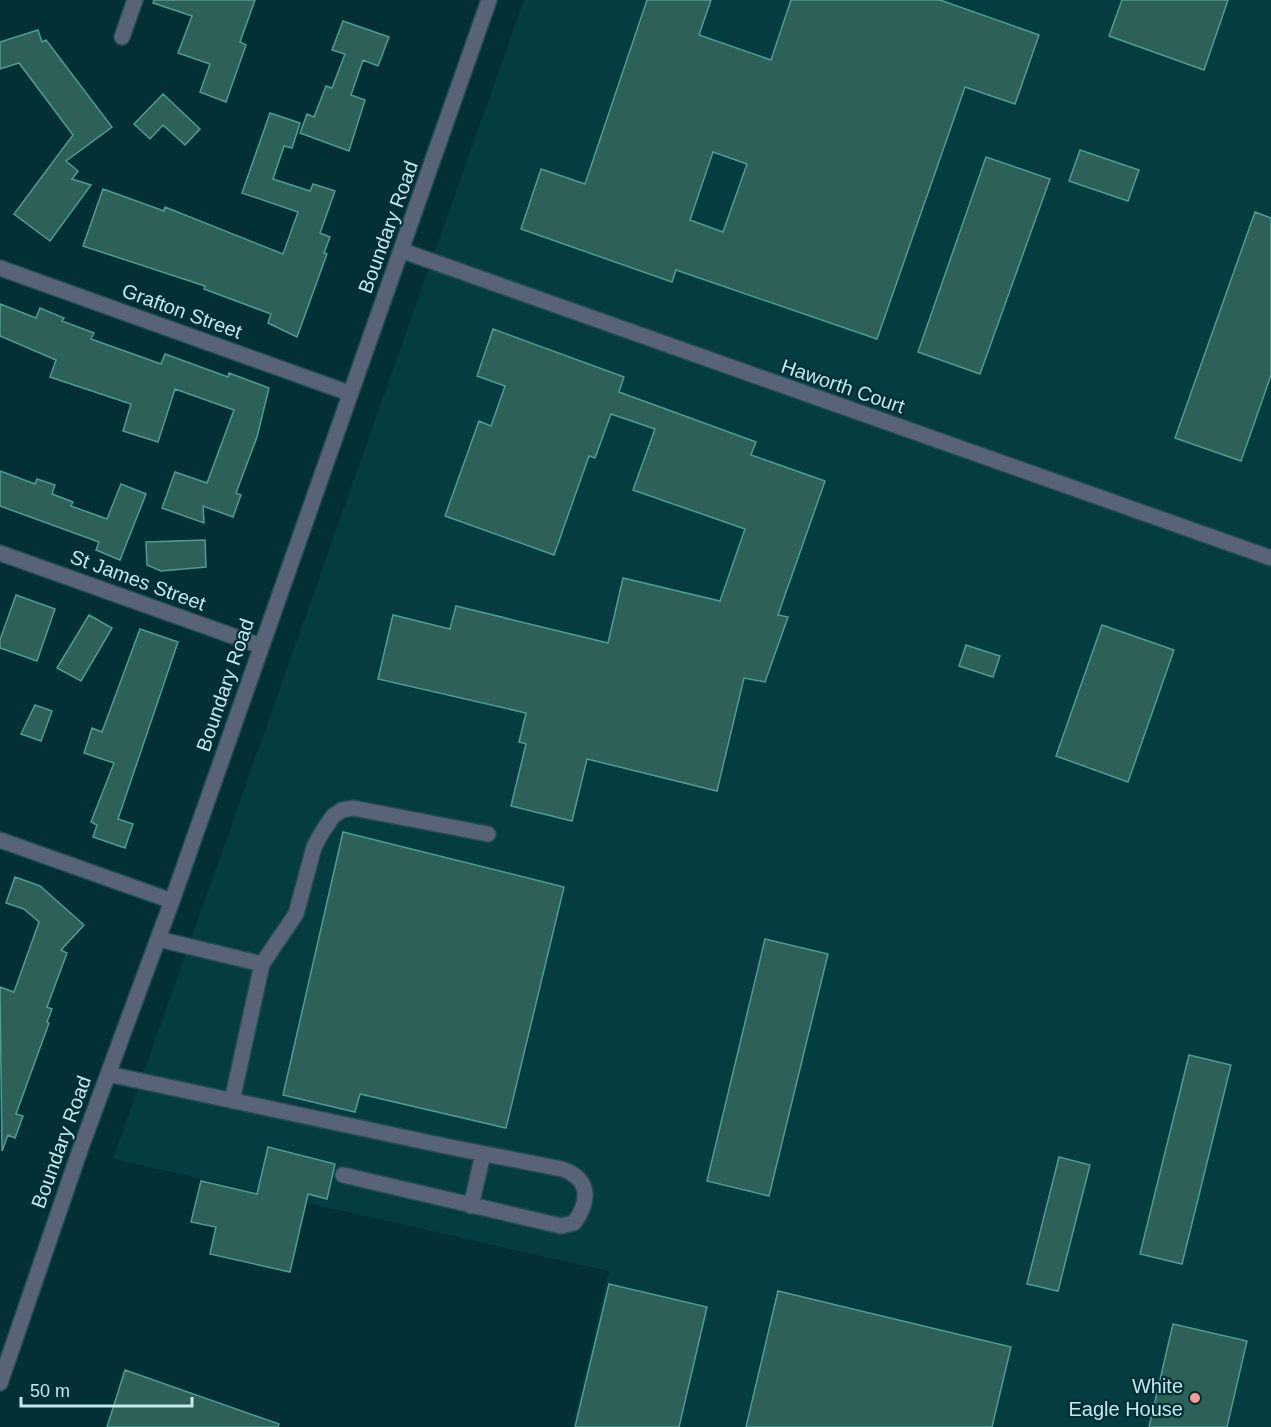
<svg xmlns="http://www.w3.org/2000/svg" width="1271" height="1427" viewBox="0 0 1271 1427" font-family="Arial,sans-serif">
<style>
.built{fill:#053c40}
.building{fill:#2c6059;stroke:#509c92;stroke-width:1.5;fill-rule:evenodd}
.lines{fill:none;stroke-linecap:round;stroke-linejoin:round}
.minor-casing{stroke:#214d51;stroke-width:18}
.minor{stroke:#596377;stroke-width:15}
.poi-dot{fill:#f59c95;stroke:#023034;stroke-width:2}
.labels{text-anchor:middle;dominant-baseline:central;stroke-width:4.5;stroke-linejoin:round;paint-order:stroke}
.street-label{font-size:20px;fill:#c3e7eb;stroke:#023034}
.poi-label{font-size:20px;fill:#c3e7eb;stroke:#023034;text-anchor:end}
</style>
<rect width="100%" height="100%" fill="#023034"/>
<path class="built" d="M524 0H1271V1427H572L609 1271 113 1159Z"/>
<path class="building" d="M154 0H255L240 42 246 45 226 102 200 92 210 64 178 53 192 16 153 3Z
M647 0H711L699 35 771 60 791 0H940L1039 35 1015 104 965 87 877 339 676 270 672 282 521 229 541 169 585 184ZM713 152 747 164 723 232 690 220Z
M1122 0H1228L1204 70 1109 36Z
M343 21 389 37 378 66 363 60 351 95 365 100 349 151 300 133 307 114 314 117 326 86 332 88 345 54 332 50Z
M38 30 42 42 46 40 112 127 66 161 78 171 72 179 91 185 50 241 14 214 73 135 19 63 0 69V42Z
M163 94 200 129 185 145 163 125 150 139 134 124Z
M270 113 300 123 292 148 284 146 273 179 310 191 313 184 335 191 320 233 330 237 324 253 327 254 297 337 268 323 271 314 204 289 205 286 83 246 103 189 164 211 165 207 283 254 298 212 242 193Z
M1080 150 1139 170 1128 201 1069 181Z
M986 157 1050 179 980 374 918 352Z
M1255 212 1271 218V375L1241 461 1175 438Z
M0 304 36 318 40 308 64 318 62 321 94 333 91 339 161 364 165 354 228 377 229 373 269 388 257 437 236 493 241 495 233 517 203 506 204 523 162 508 175 472 207 483 234 410 175 389 158 442 123 431 131 404 50 377 56 360 0 336Z
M493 329 624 377 619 392 756 442 751 455 825 481 778 615 788 617 765 682 744 678 717 791 587 759 572 821 511 806 526 744 519 742 526 713 378 679 393 615 450 629 456 606 608 643 623 578 720 601 745 529 633 490 655 429 611 414 595 458 589 456 554 555 445 516 479 421 491 426 505 386 477 376Z
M0 471 35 484 37 479 55 485 52 494 73 502 71 506 107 519 121 484 146 494 120 560 96 550 99 542 0 506Z
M205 540 206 567 161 571 147 565 146 542Z
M16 595 55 609 37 661 0 648V640Z
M89 615 112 628 81 681 57 668Z
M1102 625 1174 650 1128 782 1056 756Z
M140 629 178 642 118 819 133 824 125 848 93 837 97 825 91 822 114 763 84 753 92 728 102 732Z
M966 645 1000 656 993 677 959 666Z
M35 705 52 711 41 741 21 734Z
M343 832 564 887 506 1128 360 1094 355 1112 283 1095Z
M15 877 40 886 84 925 61 950 67 953 47 1007 52 1009 47 1022 49 1023 16 1114 23 1116 15 1138 8 1135 2 1151 0 987 14 992 39 922 24 909 6 903Z
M765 939 828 954 769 1196 707 1181Z
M1189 1055 1231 1065 1182 1264 1140 1254Z
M268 1147 335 1164 327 1199 308 1194 290 1272 210 1254 216 1227 191 1222 201 1181 257 1194Z
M1059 1157 1090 1165 1058 1291 1027 1284Z
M609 1284 707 1307 679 1427H575Z
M778 1291 1011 1347 992 1427H746Z
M1173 1324 1247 1341 1227 1427H1149Z
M125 1370 279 1424 278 1427H107Z"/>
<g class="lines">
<defs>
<path id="minor" d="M122 37 135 0
M403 251 1271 558
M0 268 349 393
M0 553 261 646
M0 840 172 901
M158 939 262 964
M108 1074 445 1146 562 1169C591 1179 590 1201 574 1223L561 1226 343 1175
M232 1101 262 964 296 914 314 847 321 834 333 816 342 810 353 808 488 834
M471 1206 483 1154
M0 1383 80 1150 172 901 489 0"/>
</defs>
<use href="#minor" class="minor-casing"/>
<use href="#minor" class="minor"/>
</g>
<circle class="poi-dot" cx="1195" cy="1398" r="6"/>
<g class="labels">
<g class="street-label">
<text transform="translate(388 227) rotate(-70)">Boundary Road</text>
<text transform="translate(182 311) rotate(20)">Grafton Street</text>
<text transform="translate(843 386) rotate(19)">Haworth Court</text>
<text transform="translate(138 580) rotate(20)">St James Street</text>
<text transform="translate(225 685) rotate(-71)">Boundary Road</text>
<text transform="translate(61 1142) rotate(-70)">Boundary Road</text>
</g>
<g class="poi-label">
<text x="1183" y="1386">White<tspan x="1183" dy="23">Eagle House</tspan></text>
</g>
</g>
<path d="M21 1397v9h171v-9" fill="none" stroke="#c3e7eb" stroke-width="3"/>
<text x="30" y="1397" font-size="18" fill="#c3e7eb" stroke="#023034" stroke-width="4.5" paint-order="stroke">50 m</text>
</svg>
